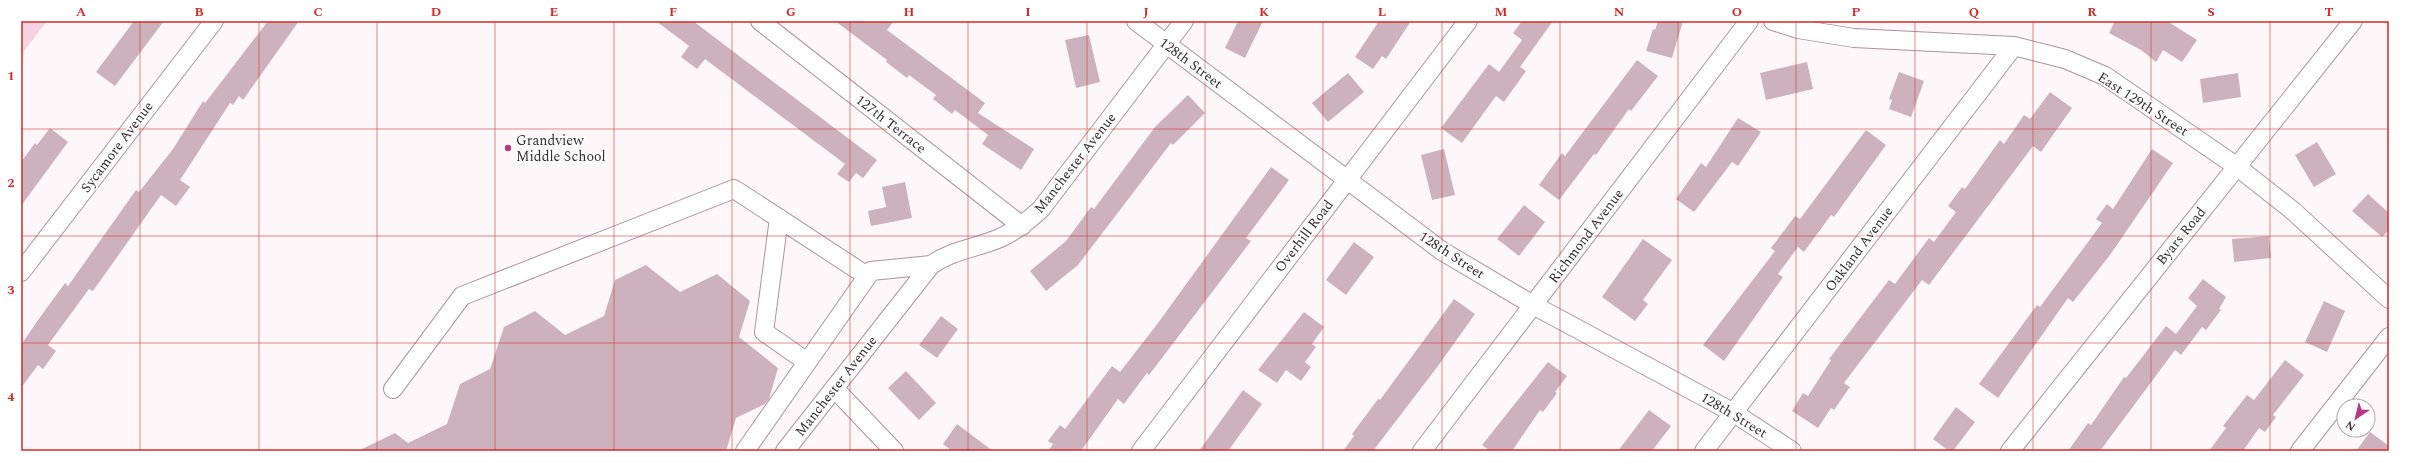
<svg xmlns="http://www.w3.org/2000/svg" width="2410" height="472" viewBox="0 0 2410 472" font-family="Spectral,serif">
<style>
.green{fill:#f5d3e3}
.building{fill:#cdb2be}
.lines{fill:none;stroke-linecap:round;stroke-linejoin:round}
.minor-casing{stroke:#ad939f;stroke-width:20}
.minor{stroke:#fff;stroke-width:18}
.grid{fill:none;stroke:#d62828;stroke-width:1;stroke-opacity:0.55}
.poi-dot{fill:#b83782;stroke:#fff;stroke-width:1.5}
.labels{text-anchor:middle;dominant-baseline:central;stroke-width:3.5;stroke-linejoin:round;paint-order:stroke}
.street-label{font-size:14px;fill:#362b30;stroke:#fff}
.poi-label{font-size:14px;fill:#362b30;stroke:#fff;text-anchor:start}
.neatline{fill:none;stroke:#d62828;stroke-width:1.5}
.grid-label{font-size:13px;text-anchor:middle;font-weight:bold;fill:#d62828}
</style>
<rect width="100%" height="100%" fill="#fdf7fa"/>
<path class="green" d="M21 21H47L21 55Z"/>
<path class="building" d="M134 21H164L115 86 96 72Z
M268 21H299L243 100 239 96 233 105 230 103 180 180 190 187 176 206 161 195 93 291 89 289 48 345 56 351 43 369 38 365 21 388V345L38 320 65 283 68 286 136 190 139 192 173 149 203 101 205 103Z
M656 21H693L877 160 863 178 856 173 849 182 837 174 845 164 705 59 697 69 681 57 689 46Z
M835 21H894L887 30 985 103 978 113 1034 149 1021 170 982 144 988 135 955 110 952 114 933 99 936 95 909 75 907 78 886 62 887 60Z
M1238 21H1263L1245 58 1225 48Z
M1379 21H1411L1386 59 1382 56 1373 69 1355 57Z
M1522 21H1553L1520 67 1526 71 1504 102 1496 96 1462 143 1441 128 1489 64 1499 72 1522 40 1513 33Z
M1658 21H1683L1672 58 1646 51 1653 29 1655 30Z
M2115 21H2167L2197 40 2182 62 2163 50 2156 62 2141 50 2109 33Z
M1089 35 1100 82 1076 88 1065 40Z
M1637 60 1658 76 1631 111 1629 109 1596 155 1594 154 1559 200 1539 185 1562 153 1565 156Z
M1807 62 1813 89 1766 100 1760 73Z
M1899 72 1924 81 1911 117 1889 109 1892 100 1889 99Z
M1348 73 1364 92 1328 122 1312 103Z
M2238 73 2241 97 2203 103 2200 79Z
M2050 92 2072 108 2041 152 2033 146 1929 285 1922 280 1844 383 1850 387 1834 410 1831 408 1818 428 1792 411 1803 393 1808 396 1831 360 1829 359 1889 280 1895 284 1929 238 1934 242 1956 212 1948 206 1962 187 1965 189 2000 140 2004 144 2024 115 2030 119Z
M1188 95 1205 113 1173 145 1171 143 1078 265 1046 291 1030 271 1066 241 1091 207 1094 209 1155 127Z
M1738 118 1761 132 1738 166 1732 162 1694 212 1676 199 1701 163 1706 167Z
M50 128 68 142 21 206V162L35 143 37 145Z
M1866 130 1886 145 1834 217 1831 215 1804 252 1798 247 1778 274 1783 277 1724 361 1703 345 1775 251 1771 248 1795 216 1800 219Z
M2317 142 2336 174 2314 187 2295 155Z
M1444 149 1455 195 1432 200 1421 155Z
M2152 149 2173 163 2110 255 2073 302 2068 298 1998 398 1979 384 2037 305 2040 307 2102 223 2096 219 2107 204 2113 209Z
M1271 167 1289 180 1246 238 1251 241 1149 375 1147 373 1124 404 1118 399 1081 451H1048L1053 444 1048 441 1060 425 1065 429 1112 366 1120 372 1158 323Z
M905 182 912 218 871 226 868 211 886 207 882 187Z
M2368 194 2389 213V230L2382 237 2352 211Z
M1524 205 1545 222 1519 256 1497 239Z
M2269 236 2271 258 2234 262 2232 239Z
M1643 239 1672 260 1643 300 1648 304 1635 321 1602 297Z
M1354 242 1374 257 1346 295 1326 280Z
M646 265 680 292 717 274 750 301 739 337 778 368 769 399 765 404 736 418 726 451H358L395 433 408 443 447 424 460 384 490 369 504 327 535 311 565 335 604 316 615 280Z
M2203 279 2226 297 2219 309 2221 310 2206 330 2202 327 2181 355 2175 350 2100 451H2068L2088 423 2091 425 2124 377 2126 378 2166 326 2176 334 2197 306 2188 298Z
M1454 299 1475 314 1438 366 1373 451H1343L1354 436 1352 434 1378 399 1380 400Z
M2324 301 2345 311 2327 352 2305 342Z
M1304 312 1324 327 1312 344 1316 347 1305 362 1311 367 1301 381 1286 370 1277 383 1258 370Z
M941 316 958 329 937 358 919 345Z
M2285 360 2304 375 2273 415 2276 417 2265 432 2259 428 2243 451H2209L2226 428 2223 426 2247 395 2254 400Z
M1548 362 1567 376 1555 392 1557 393 1543 412 1540 410 1512 451H1490L1482 445Z
M906 371 936 403 919 420 888 388Z
M1243 390 1262 404 1228 451H1199Z
M1956 407 1975 422 1953 451H1949L1933 439Z
M1649 410 1671 426 1652 451H1618Z
M957 424 993 451H952L943 444Z
M2370 432 2389 446V451H2356Z"/>
<g class="lines">
<defs>
<path id="minor" d="M760 21 1022 226
M1136 21 1442 251 1533 305 1734 413 1792 451
M1773 21 1798 29 1854 38 2014 46 2065 59 2105 76 2236 166 2292 210 2389 299
M779 218 764 332 807 362
M21 272 214 21
M834 388 894 451
M393 389 462 296 734 189 867 276
M745 451 871 271 931 265
M785 451 931 265C952 250 977 248 1000 238 1016 231 1028 221 1041 209L1184 21
M1141 451 1468 21
M1422 451 1749 21
M1704 451 2014 46
M2010 451 2353 21
M2300 451 2389 337"/>
</defs>
<use href="#minor" class="minor-casing"/>
<use href="#minor" class="minor"/>
</g>
<path class="grid" d="M140 21V451M259 21V451M377 21V451M495 21V451M614 21V451M732 21V451M850 21V451M968 21V451M1087 21V451M1205 21V451M1323 21V451M1442 21V451M1560 21V451M1678 21V451M1796 21V451M1915 21V451M2033 21V451M2151 21V451M2270 21V451M21 129H2389M21 236H2389M21 343H2389"/>
<circle class="poi-dot" cx="508" cy="148" r="4"/>
<g class="labels">
<g class="street-label">
<text transform="translate(1191 63) rotate(37)">128th Street</text>
<text transform="translate(2143 104) rotate(33)">East 129th Street</text>
<text transform="translate(891 124) rotate(38)">127th Terrace</text>
<text transform="translate(117 147) rotate(-53)">Sycamore Avenue</text>
<text transform="translate(1075 163) rotate(-52)">Manchester Avenue</text>
<text transform="translate(1304 236) rotate(-53)">Overhill Road</text>
<text transform="translate(1586 236) rotate(-53)">Richmond Avenue</text>
<text transform="translate(2181 236) rotate(-51)">Byars Road</text>
<text transform="translate(1859 249) rotate(-53)">Oakland Avenue</text>
<text transform="translate(1452 255) rotate(33)">128th Street</text>
<text transform="translate(836 386) rotate(-52)">Manchester Avenue</text>
<text transform="translate(1734 415) rotate(31)">128th Street</text>
</g>
<g class="poi-label">
<text x="516" y="140">Grandview<tspan x="516" dy="16">Middle School</tspan></text>
</g>
</g>
<rect width="2410" height="472" fill="none" stroke="#ffffff" stroke-width="44"/>
<g transform="translate(2356 418) rotate(215)"><circle r="19" fill="#ffffff" stroke="#afaaac"/>
<path d="M0-3L7 15L0 10L-7 15Z" fill="#b83782"/>
<text y="-6" font-size="11" font-weight="bold" text-anchor="middle" fill="#362b30">N</text>
</g>
<rect x="22" y="22" width="2366" height="428" class="neatline"/>
<g class="grid-label">
<text x="81" y="16">A</text>
<text x="199" y="16">B</text>
<text x="318" y="16">C</text>
<text x="436" y="16">D</text>
<text x="554" y="16">E</text>
<text x="673" y="16">F</text>
<text x="791" y="16">G</text>
<text x="909" y="16">H</text>
<text x="1028" y="16">I</text>
<text x="1146" y="16">J</text>
<text x="1264" y="16">K</text>
<text x="1382" y="16">L</text>
<text x="1501" y="16">M</text>
<text x="1619" y="16">N</text>
<text x="1737" y="16">O</text>
<text x="1856" y="16">P</text>
<text x="1974" y="16">Q</text>
<text x="2092" y="16">R</text>
<text x="2211" y="16">S</text>
<text x="2329" y="16">T</text>
<text x="11" y="80">1</text>
<text x="11" y="187">2</text>
<text x="11" y="294">3</text>
<text x="11" y="401">4</text>
</g>
</svg>
